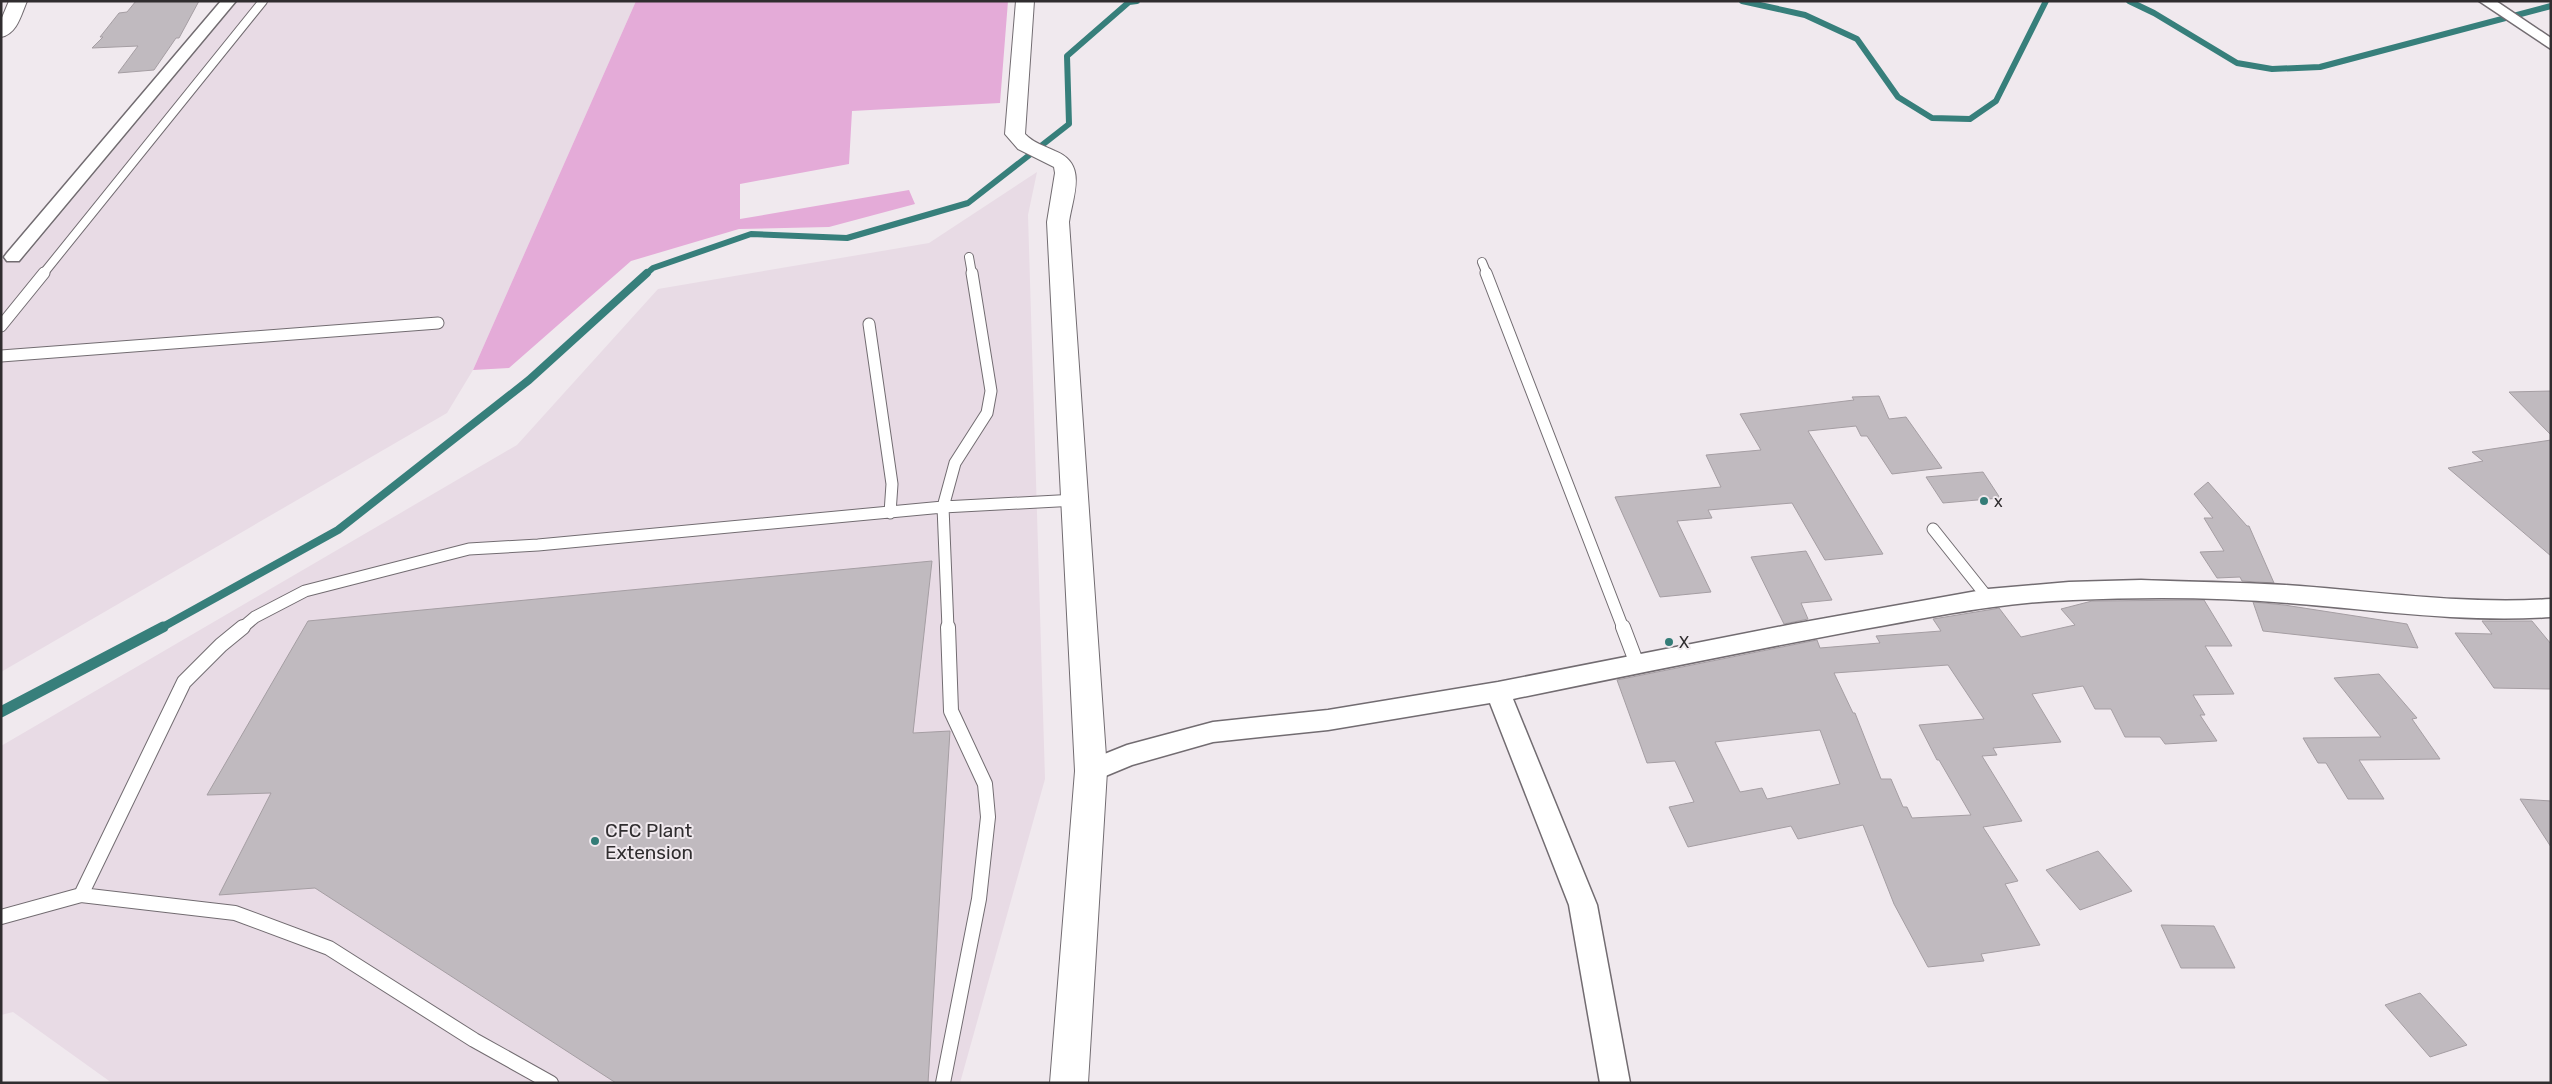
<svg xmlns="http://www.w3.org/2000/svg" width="2552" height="1084" viewBox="0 0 2552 1084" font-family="Rubik,sans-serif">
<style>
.built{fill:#e8dbe5}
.green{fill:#e4abd8}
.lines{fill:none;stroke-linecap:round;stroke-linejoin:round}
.stream-far2{stroke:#377f7b;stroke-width:6}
.stream-far1{stroke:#377f7b;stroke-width:8}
.stream{stroke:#377f7b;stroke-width:11}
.building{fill:#c0babf;stroke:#a59ea3;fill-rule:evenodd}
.service-far2-casing{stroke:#726c71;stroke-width:10}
.service-far1-casing{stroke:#726c71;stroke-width:13}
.service-casing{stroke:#726c71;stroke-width:16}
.minor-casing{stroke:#726c71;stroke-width:3}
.tertiary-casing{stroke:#726c71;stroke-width:2}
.primary-casing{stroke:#726c71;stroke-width:2}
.service-far2{stroke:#fff;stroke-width:8}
.service-far1{stroke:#fff;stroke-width:11}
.service{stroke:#fff;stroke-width:14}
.minor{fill:#fff;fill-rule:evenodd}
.tertiary{fill:#fff;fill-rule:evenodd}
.primary{fill:#fff;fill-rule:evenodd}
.poi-dot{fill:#347c77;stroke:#f0e9ee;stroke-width:2}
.labels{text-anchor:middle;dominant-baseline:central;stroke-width:4;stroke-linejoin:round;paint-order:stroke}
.poi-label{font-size:16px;fill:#302d2f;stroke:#f0e9ee;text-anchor:start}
.near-poi-label{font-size:19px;fill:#302d2f;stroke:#f0e9ee;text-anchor:start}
</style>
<rect width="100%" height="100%" fill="#f0e9ee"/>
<path class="built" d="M238 1H636L473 370 447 413 1 672V260L24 258Z
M1037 172 1028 215 1045 779 960 1083H112L13 1012 1 1015V746L517 445 658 289 929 243Z"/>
<path class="green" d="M636 1H1008L1000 103 852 111 849 164 740 184V219L909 190 915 204 829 227 739 229 631 261 509 368 473 370Z"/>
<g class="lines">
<path class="stream-far2" d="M1742 1 1805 15 1857 39 1898 97 1932 118 1970 119 1996 101 2046 1
M2129 1 2154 13 2237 63 2272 69 2320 67 2551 6
M646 274 653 268 751 234 847 238 968 203 1069 124 1067 56 1129 2 1137 1"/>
<path class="stream-far1" d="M161 628 338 530 529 380 647 273"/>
<path class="stream" d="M1 712 163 627"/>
</g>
<path class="building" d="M136 1H199L179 38H176L154 70 118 73 138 46 92 48 103 37H100L119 13 127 12Z
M2551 391V435L2509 392Z
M1879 396 1889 419 1906 417 1942 468 1892 474 1867 436H1861L1856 426 1808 431 1883 554 1825 560 1792 503 1708 510 1712 518 1677 521 1711 592 1660 597 1615 497 1721 487 1706 455 1761 450 1740 414 1854 400 1852 397Z
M2551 440V556L2448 468 2483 461 2472 452Z
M1983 472 2000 498 1943 503 1926 477Z
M2208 482 2247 526H2249L2274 583 2242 581 2240 577 2217 578 2200 552 2224 551 2204 518H2213L2194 494Z
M1806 551 1832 600 1801 603 1808 619 1784 624 1751 557Z
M932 561 913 733 950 731 928 1083H616L315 888 219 895 271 793 207 795 308 621Z
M2204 600 2232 646H2205L2234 694 2193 695 2205 715H2200L2217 741 2165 744 2160 737H2125L2111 709H2095L2083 686 2032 694 2061 742 1993 748 1997 755 1982 756 2022 821 1983 827 2018 881 2005 884 2040 945 1981 954 1984 961 1928 967 1894 904 1863 825 1798 839 1791 826 1688 847 1669 807 1694 802 1675 761 1647 763 1617 680 1817 640 1820 648 1880 643 1876 636 1941 631 1933 619 1994 609 1999 608 2021 637 2075 625 2061 609 2092 601ZM1948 665 1984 719 1919 725 1937 760H1939L1971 815 1912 818 1907 807H1903L1891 779H1881L1855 713H1853L1834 673ZM1820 730 1840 784 1767 799 1762 788 1740 792 1715 742Z
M2253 602 2284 605 2407 624 2418 648 2263 631Z
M2482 621H2532L2551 644V689L2494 688 2455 633 2492 634Z
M2379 674 2417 718 2412 719 2440 759 2359 760 2384 799H2348L2326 763H2318L2303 738 2381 737 2334 678Z
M2520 799 2551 801V847Z
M2098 851 2132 891 2080 910 2046 870Z
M2161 925 2214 926 2235 968H2181Z
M2420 993 2467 1045 2430 1057 2385 1005Z"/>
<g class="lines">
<defs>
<path id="service-far2" d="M969 257 972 274
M1482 262 1487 274
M43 274 263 1"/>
<path id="service-far1" d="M1486 273 1623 628
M869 324 892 484 890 513
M1 326 44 273
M1 356 438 323
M1933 529 1988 598
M242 628 255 617 305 591 469 549 538 545 943 507 1076 500
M948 628 943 507 955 463 987 413 991 391 972 273"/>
<path id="service" d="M1623 627 1637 664
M81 895 184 682 221 645 243 627
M1 917 81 895 235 913 329 948 474 1040 551 1083
M943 1083 979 899 988 817 985 784 951 711 948 627"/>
<path id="minor" d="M221 1H236L19 261H7L4 257 7 253Z
M2479 1H2496L2551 38V49Z
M2141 580C2189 582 2237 582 2285 585 2373 591 2462 605 2551 599V617C2464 623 2375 610 2288 603 2217 597 2144 597 2073 600 2002 602 1933 617 1864 629 1747 651 1630 675 1513 699L1597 905 1630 1083H1600L1569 905 1490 703 1328 730 1213 742 1132 765 1091 782 1082 779 1078 771 1082 763 1127 745 1213 722 1328 710 1498 682 1793 624 1988 589 2069 582Z"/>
<path id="tertiary" d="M1016 1H1034L1025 134C1033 143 1045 146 1055 151 1088 164 1073 195 1069 222L1107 771 1088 1083H1050L1075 771 1047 222 1055 173 1054 167 1018 149 1005 134Z"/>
<path id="primary" d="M9 1H27C21 15 17 34 1 37V20Z"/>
</defs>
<use href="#service-far2" class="service-far2-casing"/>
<use href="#service-far1" class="service-far1-casing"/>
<use href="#service" class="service-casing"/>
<use href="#minor" class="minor-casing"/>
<use href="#tertiary" class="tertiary-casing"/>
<use href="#primary" class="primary-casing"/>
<use href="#service-far2" class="service-far2"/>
<use href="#service-far1" class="service-far1"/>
<use href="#service" class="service"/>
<use href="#minor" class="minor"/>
<use href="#tertiary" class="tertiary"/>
<use href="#primary" class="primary"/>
</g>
<g class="poi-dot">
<circle cx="1984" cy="501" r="5"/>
<circle cx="1669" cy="642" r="5"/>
<circle cx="595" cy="841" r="5"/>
</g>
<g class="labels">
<g class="poi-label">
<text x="1994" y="501">x</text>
<text x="1679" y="642">X</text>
</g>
<g class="near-poi-label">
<text x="605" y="830">CFC Plant<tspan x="605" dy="22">Extension</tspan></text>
</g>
</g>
<rect width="2552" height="1084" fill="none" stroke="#302d2f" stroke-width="5"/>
</svg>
